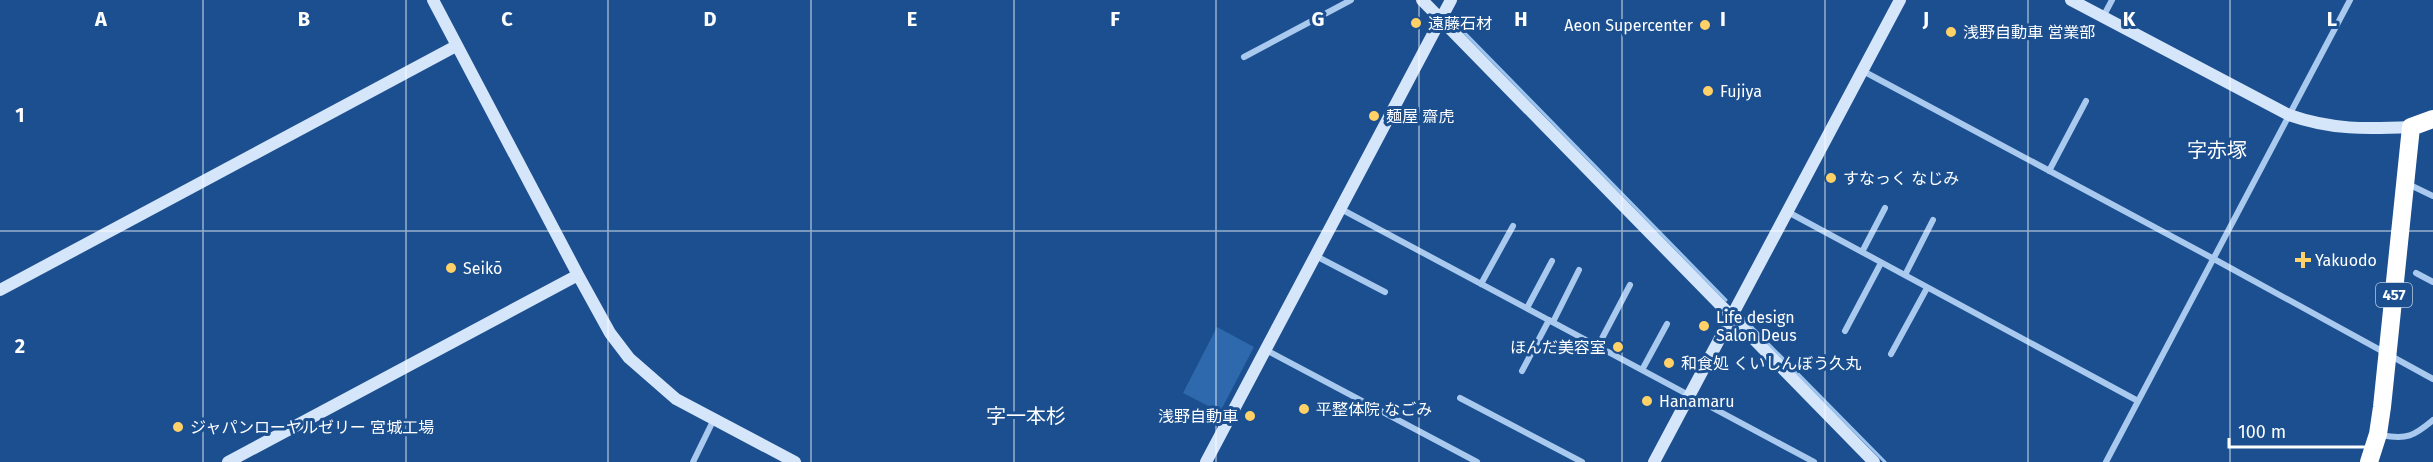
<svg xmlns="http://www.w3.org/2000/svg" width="2433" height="462" viewBox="0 0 2433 462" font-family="'Fira Sans','Noto Sans JP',sans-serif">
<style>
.green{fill:#2e69ad}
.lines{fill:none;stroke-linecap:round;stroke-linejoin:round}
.stream{stroke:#9cc4f0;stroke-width:3}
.street{stroke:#a9c9ee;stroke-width:6}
.secondary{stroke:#d6e6fa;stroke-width:12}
.highway{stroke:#fff;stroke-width:18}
.grid{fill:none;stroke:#fff;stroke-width:1.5;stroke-opacity:0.55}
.poi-dot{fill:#ffd166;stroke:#1b4f8f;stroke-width:2}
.labels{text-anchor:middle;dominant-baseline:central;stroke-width:6;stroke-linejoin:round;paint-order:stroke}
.shield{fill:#1b4f8f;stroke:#bbcadd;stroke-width:1.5}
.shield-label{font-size:15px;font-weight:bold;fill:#fff}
.poi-label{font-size:16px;fill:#fff;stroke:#1b4f8f;text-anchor:start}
.quarter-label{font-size:20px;fill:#fff;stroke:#1b4f8f}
.grid-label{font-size:20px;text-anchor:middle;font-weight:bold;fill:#fff;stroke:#1b4f8f;stroke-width:6;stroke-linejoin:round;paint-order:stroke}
</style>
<rect width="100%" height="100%" fill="#1b4f8f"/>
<path class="green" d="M1217 327 1254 347 1220 412 1183 393Z"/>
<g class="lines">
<path class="stream" d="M1461 29 1726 300
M1743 318 1885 462"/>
<path class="street" d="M2103 17 2112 0
M1244 57 1351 0
M1863 71 2214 259 2433 379
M2049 171 2086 101
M2408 184 2433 196
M1341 209 1814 462
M1788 212 2138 401
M1862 252 1885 208
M1316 256 1385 292
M2416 273 2433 282
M1905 275 1933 220
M1481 284 1513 226
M1527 308 1552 261
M1553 322 1579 270
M1845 331 1881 263
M1598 346 1630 285
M1266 350 1477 462
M1891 354 1927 288
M1642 370 1667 324
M1522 371 1549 320
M1460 398 1582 462
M2381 435C2407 440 2414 436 2433 420
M693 462 714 419
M2106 462 2350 0"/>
<path class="secondary" d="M433 0 578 275 610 333 629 358 676 399 795 462
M1422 0 1874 462
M2071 0 2289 115C2332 130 2366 129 2411 127
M0 290 456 46
M228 462 578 275
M1206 462 1451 0
M1654 462 1900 0"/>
<path class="highway" d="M2369 462 2378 434 2382 407 2411 127 2433 119"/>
</g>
<path class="grid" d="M203 0V462M406 0V462M608 0V462M811 0V462M1014 0V462M1216 0V462M1419 0V462M1622 0V462M1825 0V462M2028 0V462M2230 0V462M0 231H2433"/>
<g class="poi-dot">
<circle cx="1416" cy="23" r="6"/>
<circle cx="1705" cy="25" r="6"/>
<circle cx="1951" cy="32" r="6"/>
<circle cx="1708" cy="91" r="6"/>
<circle cx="1374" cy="116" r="6"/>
<circle cx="1831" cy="178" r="6"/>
<path d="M2300 251h6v6h6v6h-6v6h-6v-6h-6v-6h6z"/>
<circle cx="451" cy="268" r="6"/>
<circle cx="1704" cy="326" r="6"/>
<circle cx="1618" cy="347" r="6"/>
<circle cx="1669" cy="363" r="6"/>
<circle cx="1647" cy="401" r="6"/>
<circle cx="1304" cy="409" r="6"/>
<circle cx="1250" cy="416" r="6"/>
<circle cx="178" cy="427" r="6"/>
</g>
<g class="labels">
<rect class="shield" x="2376" y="283" width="36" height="24" rx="4.5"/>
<g class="shield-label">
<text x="2394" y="295">457</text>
</g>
<g class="poi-label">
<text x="1428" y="23">遠藤石材</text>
<text x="1693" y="25" text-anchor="end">Aeon Supercenter</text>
<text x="1963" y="32">浅野自動車 営業部</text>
<text x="1720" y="91">Fujiya</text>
<text x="1386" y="116">麺屋 齋虎</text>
<text x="1843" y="178">すなっく なじみ</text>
<text x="2315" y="260">Yakuodo</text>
<text x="463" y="268">Seikō</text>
<text x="1716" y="317">Life design<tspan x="1716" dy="18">Salon Deus</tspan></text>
<text x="1606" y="347" text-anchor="end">ほんだ美容室</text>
<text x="1681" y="363">和食処 くいしんぼう久丸</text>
<text x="1659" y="401">Hanamaru</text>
<text x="1316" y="409">平整体院 なごみ</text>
<text x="1238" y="416" text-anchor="end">浅野自動車</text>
<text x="190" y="427">ジャパンローヤルゼリー 宮城工場</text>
</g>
<g class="quarter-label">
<text x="2217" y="150">字赤塚</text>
<text x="1026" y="416">字一本杉</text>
</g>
</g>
<g class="grid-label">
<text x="101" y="26">A</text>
<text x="304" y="26">B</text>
<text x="507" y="26">C</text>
<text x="710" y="26">D</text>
<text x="912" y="26">E</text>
<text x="1115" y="26">F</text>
<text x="1318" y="26">G</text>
<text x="1521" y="26">H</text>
<text x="1723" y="26">I</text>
<text x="1926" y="26">J</text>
<text x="2129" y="26">K</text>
<text x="2332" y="26">L</text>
<text x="20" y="122">1</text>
<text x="20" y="353">2</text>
</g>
<path d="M2229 438v9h140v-9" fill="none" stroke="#ffffff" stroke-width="3"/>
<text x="2238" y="438" font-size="18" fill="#ffffff" stroke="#1b4f8f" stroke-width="4.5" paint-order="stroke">100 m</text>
</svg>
